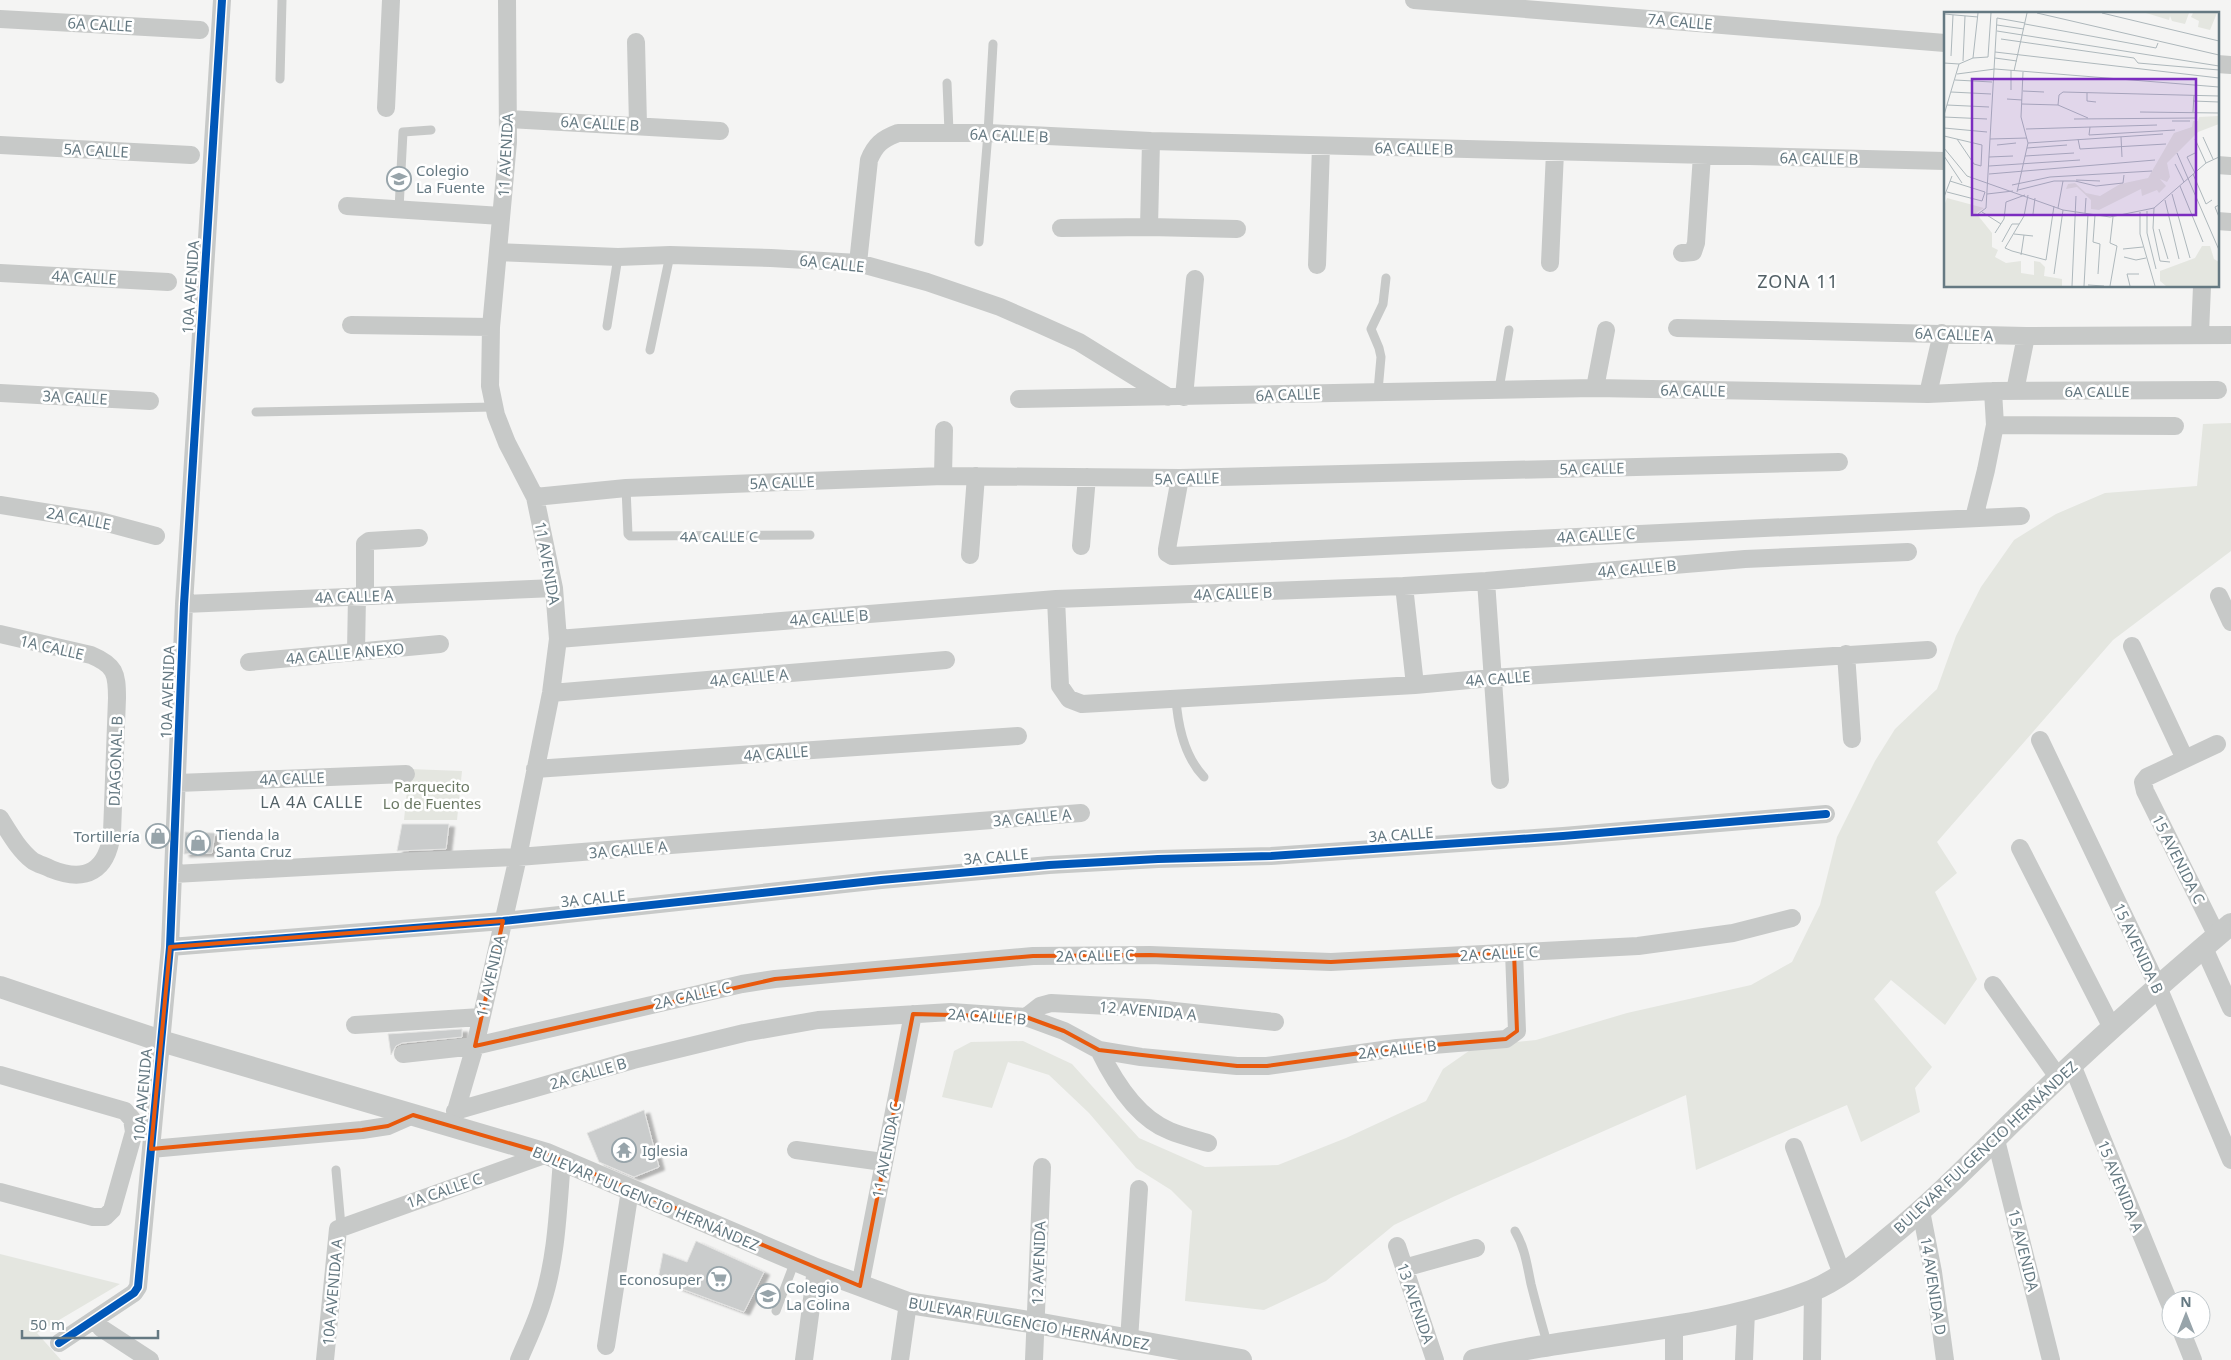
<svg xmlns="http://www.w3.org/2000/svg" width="2231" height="1360" viewBox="0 0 2231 1360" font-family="'Noto Sans',sans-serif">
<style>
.green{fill:#e4e6e0}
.building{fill:#cacccc;stroke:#e4e4e3;filter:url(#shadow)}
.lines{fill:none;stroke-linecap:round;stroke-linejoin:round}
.service{stroke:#c7c9c8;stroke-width:9}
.minor{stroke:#c7c9c8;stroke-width:18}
.tertiary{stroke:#c7c9c8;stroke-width:22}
.cycleway-casing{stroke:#fff;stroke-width:11}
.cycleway{stroke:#0057b8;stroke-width:8}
.marked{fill:none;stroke:#e8590c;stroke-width:4;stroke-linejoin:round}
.labels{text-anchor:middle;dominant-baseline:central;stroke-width:5;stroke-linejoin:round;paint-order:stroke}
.street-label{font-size:15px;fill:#657982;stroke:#fff}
.poi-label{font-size:15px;fill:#657982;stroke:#fff;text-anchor:start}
.park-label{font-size:15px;fill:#6b7964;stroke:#fff}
.neighbourhood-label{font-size:16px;letter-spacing:1px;fill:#536167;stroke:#fff}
.quarter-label{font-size:18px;letter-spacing:1px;fill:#536167;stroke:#fff}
.inset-road{fill:none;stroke:#aeb8bc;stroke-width:1}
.view{fill:#7b2cbf;fill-opacity:0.15;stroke:#7b2cbf;stroke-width:2.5}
.inset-edge{fill:none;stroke:#657982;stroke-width:2.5}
</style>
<defs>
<filter id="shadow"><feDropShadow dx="5.5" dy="3" stdDeviation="1" flood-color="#0004"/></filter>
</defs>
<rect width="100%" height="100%" fill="#f4f4f3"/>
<path class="green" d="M2231 423V551L2113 640 1937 842 1957 873 1935 892 1977 979 1945 1025 1891 980 1874 999 1932 1067 1915 1088 1920 1112 1861 1142 1847 1105 1696 1170 1686 1095 1453 1197 1394 1225 1326 1281 1264 1310 1185 1301 1192 1211 1171 1190 1136 1168 1089 1113 1049 1075 1008 1062 992 1108 942 1097 954 1051 971 1042 1023 1041 1072 1064 1139 1138 1205 1167 1278 1165 1346 1138 1426 1101 1443 1069 1476 1046 1536 1040 1627 1013 1751 985 1792 962 1820 905 1837 837 1875 761 1895 729 1937 689 1956 636 1981 587 2014 540 2056 514 2105 493 2197 486 2203 424Z
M409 769 462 771 457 820H404Z
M0 1254 120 1284 37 1333 61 1360H0Z"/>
<path class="building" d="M402 824H449L446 849 397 851Z
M185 832 215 833 212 853 184 854Z
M462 1029V1037L402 1043 396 1046 391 1055 388 1034Z
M644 1110 659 1167 634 1177 599 1162 587 1133Z
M696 1241 764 1272 744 1312 674 1286 676 1283 658 1279 663 1253 687 1262Z"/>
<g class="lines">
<path class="service" d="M280 79 282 0
M947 83 949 132
M399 209 403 132 431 130
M979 242 988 133 993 44
M607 326 618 257
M650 350 670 255
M1499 389 1509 330
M1378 391 1381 357 1379 348 1371 329 1383 304 1386 278
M256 412 493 407
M626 488 628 534 630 536 810 535
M1176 699C1178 727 1184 756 1204 777
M336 1170 341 1226
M1515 1231C1525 1248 1527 1265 1531 1284 1536 1304 1542 1325 1548 1346
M776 1311 795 1261"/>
<path class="minor" d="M1414 0 1945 43
M0 19 200 30
M636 42 638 125
M2217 64 2231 65
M386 108 391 0
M509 119 720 131
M1151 141 1149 227 1237 229
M0 145 191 155
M2217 165 2231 166
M347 206 501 216
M2217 221 2231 222
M1061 228 1149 227
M498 252 618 257 670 255 771 258 858 263 927 282 1000 307 1039 324 1079 342 1168 397
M1682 253 1693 252 1696 243 1702 155
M858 263 869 160C875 145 882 139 898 133H988L1151 141 1945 161
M1550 263 1555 152
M1317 265 1321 146
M0 273 168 282
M351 325 491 327
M1677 328 2026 336 2231 335
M2200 334 2202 286
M1595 388 1606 330
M2015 391 2026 336
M0 393 150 401
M1928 394 1942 333
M1184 397 1195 279
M1019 399 1595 388 1928 394 1993 391 2218 390
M1995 425 2175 426
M943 476 944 430
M1180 478 1167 549V553L1172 556 2021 516
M535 497 626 488 943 476 1180 478 1839 462
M0 505 100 521 156 536
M1974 518 1986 470 1995 425 1993 391
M1081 546 1087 477
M970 555 976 476
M1486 581 1500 780
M1404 586 1415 685
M365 596V544L369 541 419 538
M2219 596 2231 622
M1056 599 1060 686 1069 699 1082 704 1415 685 1491 678 1928 650
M184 604 554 588
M0 634 91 655C115 665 117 673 117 698L112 833C107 871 86 883 51 869 45 866 38 864 33 861 19 850 10 834 0 818
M558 639 1056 599 1404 586 1486 581 1745 559 1908 552
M2132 646 2185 759
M356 652 357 596
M1846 654 1852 739
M249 662 440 644
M551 693 946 660
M2040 740 2158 987 2231 1160
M2217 744 2147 777 2143 782 2145 791 2217 936
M535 769 1018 736
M177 783 406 774
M2020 848 2112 1028
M174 874 396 862 518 857 1081 813
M170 947 503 921 881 880 1049 865 1158 859 1271 856 1563 836 1826 814
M2204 948 2231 1008
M1993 985 2058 1077
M1026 1017 1040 1006 1051 1003 1147 1008 1275 1022
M355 1025 481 1017
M1099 1050C1114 1081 1137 1118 1170 1131 1182 1136 1195 1139 1208 1143
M403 1054 475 1046 742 984 775 979 1033 956 1150 955 1331 962 1638 946 1733 933 1792 918
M2072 1065 2171 1307
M0 1075 125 1111 132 1119 134 1132 112 1210 105 1217H93L0 1192
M455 1111 633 1060 744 1033 818 1020 951 1012 1026 1017 1064 1031 1099 1050 1141 1057 1237 1066H1267L1397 1048 1506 1039 1517 1031 1514 952
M453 1121 475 1046 518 857 551 693 558 639 554 588 535 497 507 443 496 415 490 386 491 327 508 142 507 0
M1996 1140 2051 1360
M1794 1147 1842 1274
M151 1149 362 1130 388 1126 413 1115
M796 1150 883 1162
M1921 1211 1933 1272 1945 1360
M1397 1246 1435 1360
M1404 1268 1476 1248
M860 1286 913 1014
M101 1328 150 1360
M2181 1330 2193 1360
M1129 1340 1139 1189
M59 1343 134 1293 138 1287 170 947 184 604 222 0
M606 1346 630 1190
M325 1360 338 1229 547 1154
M519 1360C527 1341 536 1323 542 1303 557 1257 558 1207 562 1160
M804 1360 816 1269
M900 1360 908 1303
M1034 1360 1042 1167
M1674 1360V1327
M1744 1360 1746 1311
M1812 1360 1813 1290"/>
<path class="tertiary" d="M0 987 161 1041 547 1154 816 1269 908 1303 1036 1323 1241 1360
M1474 1360C1585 1333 1703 1333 1811 1291 1839 1280 1863 1259 1886 1240 1948 1190 2000 1132 2058 1078 2114 1025 2172 974 2231 924"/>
<defs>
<path id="cycleway" d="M170 947 503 921 881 880 1049 865 1158 859 1271 856 1563 836 1826 814
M59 1343 134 1293 138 1287 170 947 184 604 222 0"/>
</defs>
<use href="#cycleway" class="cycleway-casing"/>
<use href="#cycleway" class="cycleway"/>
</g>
<path class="marked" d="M503 921 475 1046 775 979 1033 956 1150 955 1331 962 1514 952 1517 1031 1506 1039 1397 1048 1267 1066H1237L1099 1050 1064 1031 1026 1017 913 1014 860 1286 547 1154 413 1115 388 1126 362 1130 151 1149 170 947Z"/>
<defs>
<symbol id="school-ring" viewBox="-11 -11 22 22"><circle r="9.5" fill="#fff" stroke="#97a4aa" stroke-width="1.5"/><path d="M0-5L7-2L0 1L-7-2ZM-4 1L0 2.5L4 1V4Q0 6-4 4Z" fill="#97a4aa"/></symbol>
<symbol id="shop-ring" viewBox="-11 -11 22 22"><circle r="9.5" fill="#fff" stroke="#97a4aa" stroke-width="1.5"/><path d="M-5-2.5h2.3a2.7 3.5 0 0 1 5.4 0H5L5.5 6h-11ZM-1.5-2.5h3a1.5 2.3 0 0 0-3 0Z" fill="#97a4aa"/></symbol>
<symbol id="temple-ring" viewBox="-11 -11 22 22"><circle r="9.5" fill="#fff" stroke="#97a4aa" stroke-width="1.5"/><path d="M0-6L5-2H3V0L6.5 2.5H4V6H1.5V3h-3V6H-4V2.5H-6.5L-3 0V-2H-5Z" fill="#97a4aa"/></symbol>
<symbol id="supermarket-ring" viewBox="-11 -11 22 22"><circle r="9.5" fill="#fff" stroke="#97a4aa" stroke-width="1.5"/><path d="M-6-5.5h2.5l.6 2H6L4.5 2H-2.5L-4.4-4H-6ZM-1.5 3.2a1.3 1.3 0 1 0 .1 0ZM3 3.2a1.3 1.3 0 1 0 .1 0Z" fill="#97a4aa"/></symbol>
</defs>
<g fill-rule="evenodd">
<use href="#school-ring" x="385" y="165" width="28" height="28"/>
<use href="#shop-ring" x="144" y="822" width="28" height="28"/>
<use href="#shop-ring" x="184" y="829" width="28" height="28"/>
<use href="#temple-ring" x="610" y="1136" width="28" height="28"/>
<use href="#supermarket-ring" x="705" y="1265" width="28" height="28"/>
<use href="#school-ring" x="754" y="1282" width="28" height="28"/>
</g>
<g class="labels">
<g class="street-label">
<text transform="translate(1680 21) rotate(5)">7A CALLE</text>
<text transform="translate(100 24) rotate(3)">6A CALLE</text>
<text transform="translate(600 123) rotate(3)">6A CALLE B</text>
<text transform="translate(1009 135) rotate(2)">6A CALLE B</text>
<text transform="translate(1414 148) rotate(1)">6A CALLE B</text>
<text transform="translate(96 150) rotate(3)">5A CALLE</text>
<text transform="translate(505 155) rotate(-87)">11 AVENIDA</text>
<text transform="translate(1819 158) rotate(1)">6A CALLE B</text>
<text transform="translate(832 263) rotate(6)">6A CALLE</text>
<text transform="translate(84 277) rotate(3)">4A CALLE</text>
<text transform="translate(190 287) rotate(-86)">10A AVENIDA</text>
<text transform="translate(1954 334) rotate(2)">6A CALLE A</text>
<text transform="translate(1693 390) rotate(1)">6A CALLE</text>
<text x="2097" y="391">6A CALLE</text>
<text transform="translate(1288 394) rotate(-2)">6A CALLE</text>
<text transform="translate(75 397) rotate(3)">3A CALLE</text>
<text transform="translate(1592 468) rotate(-1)">5A CALLE</text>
<text transform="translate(1187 478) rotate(-1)">5A CALLE</text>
<text transform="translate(782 482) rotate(-2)">5A CALLE</text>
<text transform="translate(79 518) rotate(11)">2A CALLE</text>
<text transform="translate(1596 535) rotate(-3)">4A CALLE C</text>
<text x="719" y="536">4A CALLE C</text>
<text transform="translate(548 563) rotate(80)">11 AVENIDA</text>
<text transform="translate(1637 568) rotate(-5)">4A CALLE B</text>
<text transform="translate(1233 593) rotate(-2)">4A CALLE B</text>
<text transform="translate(354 596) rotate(-2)">4A CALLE A</text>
<text transform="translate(829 617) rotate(-4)">4A CALLE B</text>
<text transform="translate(52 647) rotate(13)">1A CALLE</text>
<text transform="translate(345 653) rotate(-5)">4A CALLE ANEXO</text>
<text transform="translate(749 677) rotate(-5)">4A CALLE A</text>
<text transform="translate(1498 678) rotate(-4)">4A CALLE</text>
<text transform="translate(167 692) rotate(-88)">10A AVENIDA</text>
<text transform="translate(776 753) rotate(-4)">4A CALLE</text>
<text transform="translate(115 761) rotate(-88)">DIAGONAL B</text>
<text transform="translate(292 778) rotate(-2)">4A CALLE</text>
<text transform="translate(1032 817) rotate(-5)">3A CALLE A</text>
<text transform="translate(1401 834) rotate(-4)">3A CALLE</text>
<text transform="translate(628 849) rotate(-5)">3A CALLE A</text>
<text transform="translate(996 856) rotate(-5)">3A CALLE</text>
<text transform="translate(2179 859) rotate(63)">15 AVENIDA C</text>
<text transform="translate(593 898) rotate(-6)">3A CALLE</text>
<text transform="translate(2139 948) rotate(65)">15 AVENIDA B</text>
<text transform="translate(1499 953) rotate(-3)">2A CALLE C</text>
<text transform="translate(1095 955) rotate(-1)">2A CALLE C</text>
<text transform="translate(490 976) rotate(-77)">11 AVENIDA</text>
<text transform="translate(692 995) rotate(-13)">2A CALLE C</text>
<text transform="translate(1148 1010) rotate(5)">12 AVENIDA A</text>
<text transform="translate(987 1016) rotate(4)">2A CALLE B</text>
<text transform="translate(1397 1049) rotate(-6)">2A CALLE B</text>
<text transform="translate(588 1073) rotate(-16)">2A CALLE B</text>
<text transform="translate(142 1095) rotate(-85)">10A AVENIDA</text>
<text transform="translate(1985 1147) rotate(-43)">BULEVAR FULGENCIO HERNÁNDEZ</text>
<text transform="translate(886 1150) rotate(-79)">11 AVENIDA C</text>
<text transform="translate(2121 1186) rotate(68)">15 AVENIDA A</text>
<text transform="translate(444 1190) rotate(-19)">1A CALLE C</text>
<text transform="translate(646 1198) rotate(23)">BULEVAR FULGENCIO HERNÁNDEZ</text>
<text transform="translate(2024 1250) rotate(76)">15 AVENIDA</text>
<text transform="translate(1038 1263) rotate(-88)">12 AVENIDA</text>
<text transform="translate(1934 1286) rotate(81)">14 AVENIDA D</text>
<text transform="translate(332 1292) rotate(-85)">10A AVENIDA A</text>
<text transform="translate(1416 1303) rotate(71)">13 AVENIDA</text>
<text transform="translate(1029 1323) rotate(10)">BULEVAR FULGENCIO HERNÁNDEZ</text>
</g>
<g class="poi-label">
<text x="416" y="170">Colegio<tspan x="416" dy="17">La Fuente</tspan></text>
<text x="216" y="834">Tienda la<tspan x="216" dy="17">Santa Cruz</tspan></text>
<text x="140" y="836" text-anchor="end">Tortillería</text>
<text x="642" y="1150">Iglesia</text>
<text x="702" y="1279" text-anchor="end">Econosuper</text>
<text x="786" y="1287">Colegio<tspan x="786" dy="17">La Colina</tspan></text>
</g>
<g class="park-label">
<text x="432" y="786">Parquecito<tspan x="432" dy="17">Lo de Fuentes</tspan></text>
</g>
<g class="neighbourhood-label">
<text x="312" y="802">LA 4A CALLE</text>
</g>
<g class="quarter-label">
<text x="1798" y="281">ZONA 11</text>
</g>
</g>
<g transform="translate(1944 12)">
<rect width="275" height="275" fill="#f4f4f3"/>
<path d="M202 1H245L241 12 228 9 226 4 225 8ZM249 1H273L266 18 254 15 255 9 247 5ZM275 104V112L254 120 223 151 226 165 223 170 216 167 222 174 215 181 213 178 198 184 197 177 155 198 147 197V188L133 175 122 177 124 172 131 171 142 181 156 184 176 172 204 166 230 121 248 115 249 109H254L255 105ZM3 186 40 196 32 201 48 221V235L54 238 51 245 62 251 77 249V261L90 263V249L96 250 101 255 100 264 118 267V274H0V194ZM258 234H266L270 247 275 250V274H222L216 269V259L251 246Z" fill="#e4e6e0"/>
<path class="inset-road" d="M93 1 275 43M158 1 275 29M0 2 34 5M81 12 212 36 214 31M53 13 80 17M53 19 275 54M57 27 190 46 194 51 275 58M51 40 275 66M7 44 9 3M29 46 34 1M51 46 73 49M19 49 21 4M0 51 15 52M15 52 29 46 44 45 47 1M70 59 83 1M13 62 51 57 275 75M11 68 48 70M67 78V58M79 79 100 80M7 80 47 82M143 81V89L152 90M63 87 78 88M249 89 275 90M78 92 114 93 144 106M3 93 45 95M114 93 115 83 119 80 275 84M196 100 275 101M249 100 250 83M0 103 15 52M0 105 43 107M130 107 251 106M228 109H246M146 115 145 123 231 118M0 116 43 120M82 117 213 113M0 124 38 133 37 154 30 152 13 127M177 125 178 145M259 125 269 147M46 127 83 126M134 127 136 137 222 132M251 127 262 151M84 131 219 122M53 133 72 131M0 136 23 164 119 198 166 205 210 196 262 151 275 145M83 136 123 133M233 141 275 238M251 141 243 145 251 161M0 144 18 171M81 144 130 141M45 145 69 144M231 152 240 170M45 154 136 148M45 162 211 148M249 162 262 192 268 188M132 168 156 169M68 173 106 165 208 159M236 174 259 230M74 178 110 169H131L152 174 179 171 180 163M3 180 38 189 41 180 6 169M73 180 84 131 77 105 79 60M43 182 69 179M228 182 246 246M84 183 80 204 61 236 68 239 102 248 110 194M0 185 8 164M221 188 235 247M275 193 271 195 275 205M114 196 119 169M210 196 209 216 216 249 226 250M203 199V221L212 257M38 200 57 212M196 200V222L211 274M141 201 142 186M34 202 42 196 53 6 81 11M89 202 91 186M151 203 149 230 156 232 154 262M215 217 224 247M51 221 60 207 62 190 81 183M70 222 89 224M58 230 68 212H75M179 237 199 235M77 243 80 223M180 245 192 248 202 246M110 262 119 198M144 273 160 274M128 274 132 184M140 274 144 202M166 274 173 234 166 231 169 205M186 274 183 262H195"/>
<path class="view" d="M28 67H252V203H28Z"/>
<rect width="275" height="275" class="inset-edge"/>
</g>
<g transform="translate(2186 1315)"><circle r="24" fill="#ffffff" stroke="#c1c9cd"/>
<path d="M0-4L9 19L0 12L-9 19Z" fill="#97a4aa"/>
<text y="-8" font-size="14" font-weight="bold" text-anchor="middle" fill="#657982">N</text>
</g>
<path d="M22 1330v8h136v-8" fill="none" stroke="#657982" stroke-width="2.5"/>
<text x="30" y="1330" font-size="15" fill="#657982" stroke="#ffffff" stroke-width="4" paint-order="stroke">50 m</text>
</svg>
